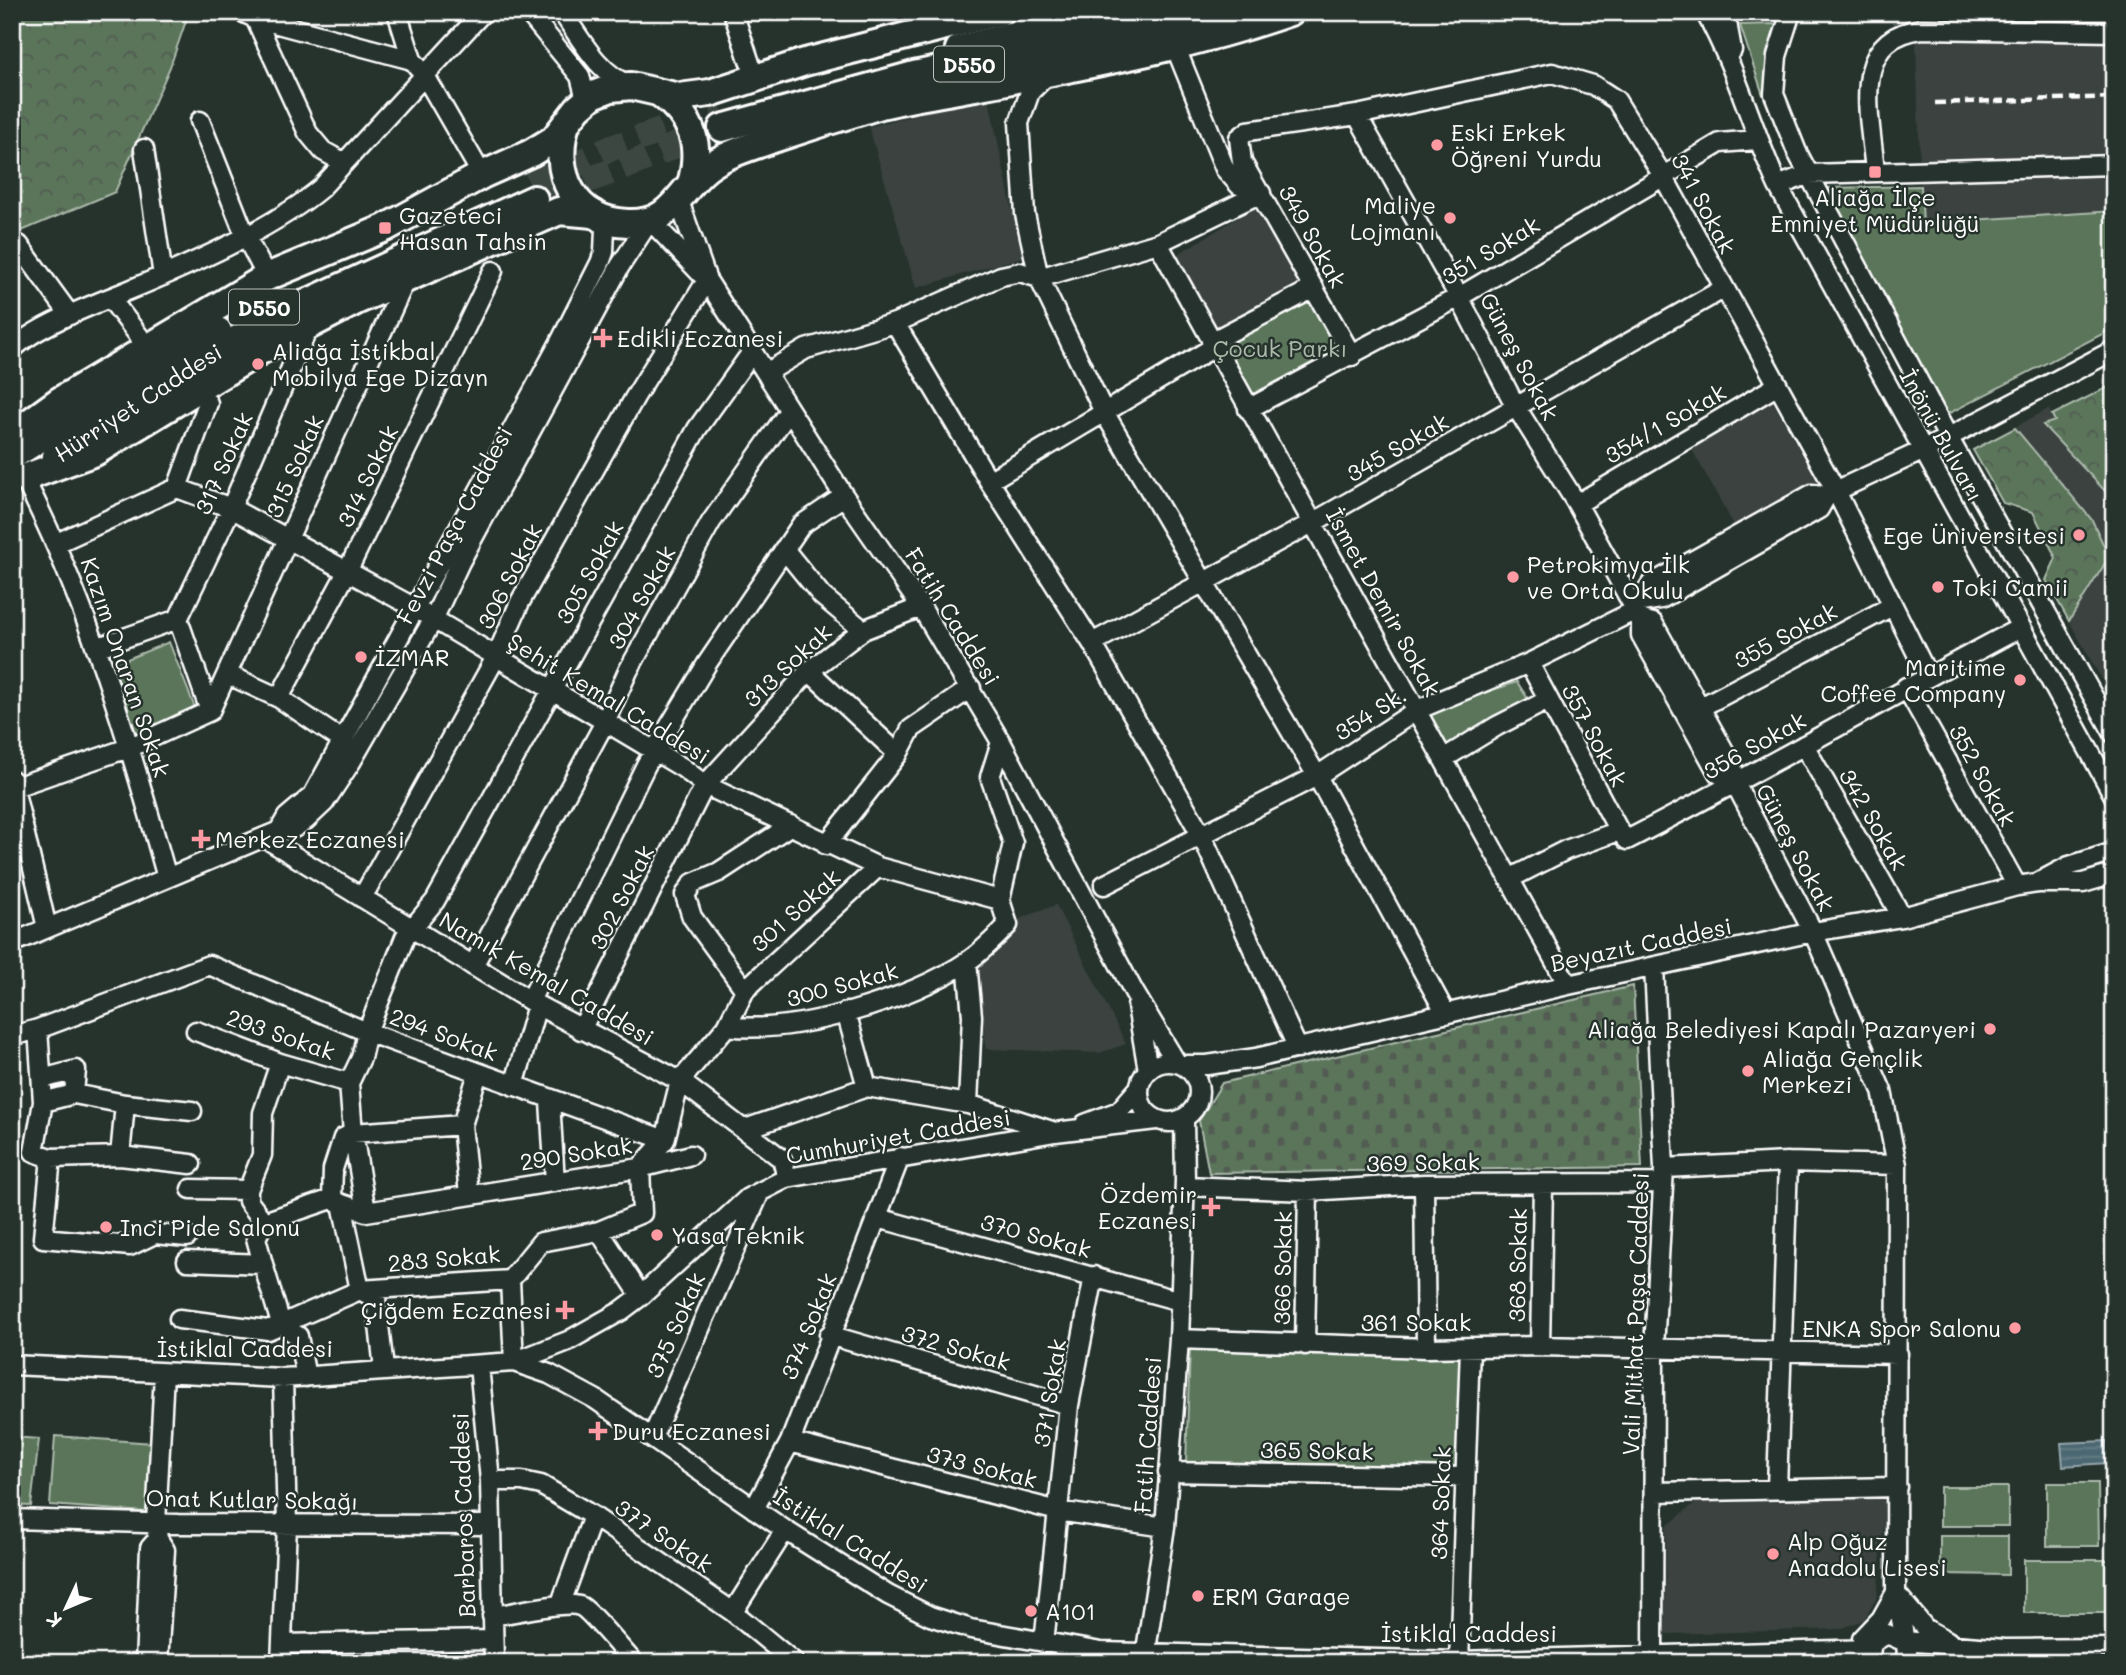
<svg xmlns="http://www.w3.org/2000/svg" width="2126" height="1675" viewBox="0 0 2126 1675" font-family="Mali,sans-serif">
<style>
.built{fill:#3b4341}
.forest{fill:url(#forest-crowns);stroke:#acbaac;stroke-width:2}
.cemetery{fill:url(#cemetery-stones);stroke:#acbaac;stroke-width:2}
.green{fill:#5a745a;stroke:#acbaac;stroke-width:2}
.water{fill:url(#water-rules);stroke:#94a4aa;stroke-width:2}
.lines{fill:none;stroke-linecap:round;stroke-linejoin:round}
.highway-tunnel{stroke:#3c4742;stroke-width:26;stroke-dasharray:26 13;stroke-linecap:butt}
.minor-casing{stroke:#fff;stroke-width:23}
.highway-casing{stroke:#fff;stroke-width:32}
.minor{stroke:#26332d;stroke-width:18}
.highway{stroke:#26332d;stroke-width:26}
.rail{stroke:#fff;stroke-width:4.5;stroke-dasharray:10 5;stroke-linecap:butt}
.poi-dot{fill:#ff9aa2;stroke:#26332d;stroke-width:2.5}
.labels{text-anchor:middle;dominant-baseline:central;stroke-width:5;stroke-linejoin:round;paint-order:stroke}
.shield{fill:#26332d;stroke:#bec2c0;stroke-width:2}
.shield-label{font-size:21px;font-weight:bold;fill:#fff}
.poi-label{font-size:23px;fill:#fff;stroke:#26332d;text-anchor:start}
.street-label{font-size:23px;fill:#fff;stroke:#26332d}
.park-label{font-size:23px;fill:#acbaac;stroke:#26332d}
</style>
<defs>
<pattern id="forest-crowns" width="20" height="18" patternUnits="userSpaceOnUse" patternTransform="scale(1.75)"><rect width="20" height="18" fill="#5a745a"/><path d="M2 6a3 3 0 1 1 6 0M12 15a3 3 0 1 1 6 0" fill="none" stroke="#525c52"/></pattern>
<pattern id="cemetery-stones" width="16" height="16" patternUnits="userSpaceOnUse" patternTransform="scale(1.75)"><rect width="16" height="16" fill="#5a745a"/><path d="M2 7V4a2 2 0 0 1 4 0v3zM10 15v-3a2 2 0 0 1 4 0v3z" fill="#525c52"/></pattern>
<pattern id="water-rules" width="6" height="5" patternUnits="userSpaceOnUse" patternTransform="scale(1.75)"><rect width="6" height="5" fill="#4c6872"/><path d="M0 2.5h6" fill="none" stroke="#677f87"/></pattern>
</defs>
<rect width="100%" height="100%" fill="#26332d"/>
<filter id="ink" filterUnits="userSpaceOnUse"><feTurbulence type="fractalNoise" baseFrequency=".0143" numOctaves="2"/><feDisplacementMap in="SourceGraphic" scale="14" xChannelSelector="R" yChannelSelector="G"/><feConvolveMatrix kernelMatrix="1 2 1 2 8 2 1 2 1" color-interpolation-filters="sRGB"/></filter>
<g filter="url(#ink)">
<path class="built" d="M2114 39V211L1922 223 1916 41Z
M988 95 1022 257 916 288 869 127Z
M1254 208 1299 282 1213 334 1168 260Z
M2114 384V701L2046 580 2056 558 2033 512 2003 503 1973 451 2048 409 2052 414Z
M1772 400 1817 481 1735 527 1690 446Z
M1056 905 1126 1044 1099 1053 986 1049 976 966 1019 919Z
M1886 1494 1877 1597 1864 1620 1840 1629 1665 1634 1666 1527 1699 1500Z"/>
<path class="forest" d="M12 12H189L170 67 115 192 12 235Z
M2114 384V488L2106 492 2043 425 2055 421 2052 415Z
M2015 428 2092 520 2109 557 2069 621 2046 580 2056 558 2033 512 2003 503 1973 450Z"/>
<path class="cemetery" d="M1633 986 1642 1167 1209 1173 1199 1121 1222 1083Z"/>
<path class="green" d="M1776 24 1763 95 1740 25Z
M1921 186 1923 223 2114 211V328L1944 416 1828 188Z
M1311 300 1337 350 1249 396 1223 346Z
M169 642 195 708 137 734 110 666Z
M1517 682 1530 702 1444 749 1429 711Z
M1190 1346 1462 1356 1458 1475 1186 1464Z
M55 1436 153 1443 146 1512 50 1505Z
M12 1437 39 1439 31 1506 12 1505Z
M2047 1483H2098L2099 1546H2047Z
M1940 1487H2008V1526H1940Z
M1940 1536H2008V1575L1940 1574Z
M2024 1560H2114V1613H2024Z
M1870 1649 1872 1663H1653Z"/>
<path class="water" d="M2107 1441 2108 1463 2063 1466 2061 1443Z"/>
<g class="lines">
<path class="highway-tunnel" d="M530 185 614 147 722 110
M549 194 627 166 695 137"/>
<defs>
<path id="minor" d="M242 12 255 18 412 60 424 74 482 175
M397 12 412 60
M528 12 580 76 585 95 579 106
M562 12C581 39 598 74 631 86
M733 12 750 63
M1705 12C1736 67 1752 129 1778 186L2114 796
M1725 12 1732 50
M1791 12 1777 56 1774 94 1797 152 1947 435 2114 734
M255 18 308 133 323 151 343 162
M1175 46 1225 169 1239 185 1261 193
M1048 74 1030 92 1019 123 1025 214 1039 278 1104 412 1317 776 1446 1014
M1357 115 1459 297 1516 407 1577 504 1641 620V635L1718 773 1736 785
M200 121 245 235 267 277
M144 149 163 276
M1875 172C1871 118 1847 38 1922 29L2114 32
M1778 186 1809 174 2114 165
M679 201 705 274
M1158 243 1568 985
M19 245 70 315
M110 298 149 349
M895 323 989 481 1092 643 1202 836 1298 1049
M1211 342 1314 288
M12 350C33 327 97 303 127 291 187 266 271 230 321 188L483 12
M1352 356 1242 162 1239 138 1248 131 1357 115 1552 73 1593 85 1616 100 1663 176 1836 491 1928 676
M766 373 806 349 895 323 1001 276 1020 272 1039 278 1158 243 1261 193
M1248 409 1459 297 1720 143 1757 140
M24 478C88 604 129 741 167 878
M989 481 1214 347
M177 488 208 403
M1577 504 1778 385
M57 543 177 488 231 508 415 608 683 768 705 785 878 867 1000 900 1013 843 990 777 1001 742
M784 549 822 596 863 630
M1642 602 1661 599 1819 509 1827 495
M178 619 231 508 309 326
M178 619 210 711
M1641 620 1653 623 1732 765 1736 785 1813 932 1882 1091 1897 1165 1896 1592 1907 1652 1904 1663
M1092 643 1312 523 1723 289
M96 648 178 619
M1529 663 1619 831
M809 671 898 754
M229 675 279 698 343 741
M1906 687 2017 886
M279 698 347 572 493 271
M1701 707 1892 606
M210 711 406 279
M1804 745 1902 917
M1443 759 1497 726 1548 700
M12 780 47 928
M12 788 131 747 210 711
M279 831 287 817 313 795 559 344 600 263 604 252 605 228 595 214
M265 838 537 1005 680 1081 782 1159 787 1178
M826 845 898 754 911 729 971 688
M1509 879 1566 850 1619 831 1627 840C1760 772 1888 697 2020 628
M2039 882 2069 866 2114 852
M1104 885 1317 776 1417 710 1529 663 1634 611 1651 584 1812 494 1827 495 1924 450 2114 350
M362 898 496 657 520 602 635 397 707 280
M12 943 279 831 294 828 306 820 324 803 351 762 433 620 460 562 620 266 650 220 707 280 844 496 921 607 1001 742 1134 992 1176 1062
M967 962 972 1016 968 1104
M473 966 605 722 628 671 711 522 789 411
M745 990 878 867
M531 999 646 765 708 662 801 525 844 496
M1137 1006 1148 1070
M846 1012 867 1087
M727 1026C795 1035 911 1000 968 961 983 951 995 938 1008 925L1000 900
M38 1029 43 1102 34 1152 51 1158 120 1156
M581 1030 705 785 809 671 863 630 921 607
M196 1031 280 1063 349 1083
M12 1036 38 1029 209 965 367 1032 665 1140
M1139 1092a30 30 0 1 1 60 0a30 30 0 1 1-60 0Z
M1183 1065H1207L1256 1058 1568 985 1813 932 1902 917 2017 886 2038 883H2083L2114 874
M42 1079 76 1070 74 1094 43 1102
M514 1086 537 1005
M74 1094 125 1104 192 1111
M550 1101 555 1182
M125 1104 120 1156 191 1164
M1085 1124 1119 1111 1139 1088
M745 1129 867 1087 968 1104 1052 1131
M51 1158 43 1238 130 1246 155 1234 187 1237
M1664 1168 1788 1162 1897 1165
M1424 1184 1426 1348
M1185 1186 1308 1191 1424 1184 1663 1183
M191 1189 248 1190
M469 1195 462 1125 478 1073
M342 1204 366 1212 640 1168 691 1155
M366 1212 353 1133 462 1125
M878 1218 1180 1301
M264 1222 256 1238 263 1264 281 1324 298 1336 306 1377
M264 1222 248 1201V1190L262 1155 263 1113 280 1063
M264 1222 332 1199
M599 1231 641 1296
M187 1261 263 1264
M510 1280 514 1362
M179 1319 268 1330 360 1290 510 1280 541 1242 599 1231 642 1213 640 1168 665 1140 680 1081 727 1026 745 990 692 917 685 895 693 883 719 872 791 825
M829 1335 1069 1405
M1179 1339 1426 1348 1540 1346 1898 1354
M1305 1345 1308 1191
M1540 1346 1543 1185
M514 1362 568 1341 621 1311 641 1296 748 1198 787 1178 1055 1132 1156 1120
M12 1365 283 1378 514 1362 549 1374 595 1399 785 1530 888 1595 930 1616 971 1629 1101 1652 1459 1661 1870 1649
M479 1365 490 1481 494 1663
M384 1369 376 1299 360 1290 342 1204 332 1199 333 1169 343 1138 353 1133 349 1083 361 1058 367 1032 405 937 435 901 697 429 752 352
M652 1438 760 1192
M790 1442 1058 1511 1165 1527
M1168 1472 1465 1477
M490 1481H522L541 1485 593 1516 733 1612 795 1663
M1777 1488 1788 1162
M1655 1492 1897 1487
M754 1509 790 1442 900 1157
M12 1519 178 1524 490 1525
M1900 1598 1925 1628 1948 1641
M561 1603 593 1516
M733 1612 785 1530
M492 1616C510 1614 569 1599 582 1607 591 1612 624 1652 634 1663
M1862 1639 1881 1619 1896 1592
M1044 1643 1069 1405 1094 1276
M282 1644 492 1640
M145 1663 150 1548 158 1539
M158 1663 165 1550 158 1539 156 1523 164 1373
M281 1663 287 1525 283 1378
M1144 1663 1165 1527 1179 1339 1185 1180 1184 1119
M1459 1663 1470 1347
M1653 1663 1654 1349 1664 1168 1654 967
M1873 1663 1870 1654 1872 1643 1887 1634 1903 1641 2005 1649 2114 1648"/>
<g id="highway">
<path d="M959 49 1103 12"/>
<path d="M661 94C693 118 702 146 691 184"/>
<path d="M566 124C551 172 573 221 628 223 672 225 679 190 707 168 725 154 748 148 770 140 806 128 844 116 881 105 917 96 955 91 991 84 1092 64 1193 46 1290 12"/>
<path d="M722 128 914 75 1219 12"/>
<path d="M12 435 59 401 267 277 385 228 482 175 531 153 554 139 578 108 593 95 611 88 631 86 679 97 710 93 805 62 1000 12"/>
<path d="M12 456 160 363 218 331"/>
<path id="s1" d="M56 456 214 352 289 311 534 199"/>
<path d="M24 478 95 452 260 351 358 300 559 211 594 214"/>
</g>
</defs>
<use href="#minor" class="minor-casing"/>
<use href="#highway" class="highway-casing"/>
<use href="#minor" class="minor"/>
<use href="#highway" class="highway"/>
<path class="rail" d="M1935 103 2114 97"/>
</g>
</g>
<g class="poi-dot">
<circle cx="1437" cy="145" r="7"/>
<rect x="1868" y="165" width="14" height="14" rx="3.5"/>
<circle cx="1450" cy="218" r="7"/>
<rect x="378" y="221" width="14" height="14" rx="3.5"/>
<path d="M599.5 327.5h7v7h7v7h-7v7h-7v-7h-7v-7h7z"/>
<circle cx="258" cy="364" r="7"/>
<circle cx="2079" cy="535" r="7"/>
<circle cx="1513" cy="577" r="7"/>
<circle cx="1938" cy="587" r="7"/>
<circle cx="361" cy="657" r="7"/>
<circle cx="2020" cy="680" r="7"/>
<path d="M197.5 828.5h7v7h7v7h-7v7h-7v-7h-7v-7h7z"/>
<circle cx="1990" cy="1029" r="7"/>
<circle cx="1748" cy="1071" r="7"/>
<path d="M1207.5 1196.5h7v7h7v7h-7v7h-7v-7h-7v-7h7z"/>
<circle cx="106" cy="1227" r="7"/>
<circle cx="657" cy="1235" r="7"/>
<path d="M561.5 1299.5h7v7h7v7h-7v7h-7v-7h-7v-7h7z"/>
<circle cx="2015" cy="1328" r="7"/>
<path d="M594.5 1420.5h7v7h7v7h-7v7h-7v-7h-7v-7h7z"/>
<circle cx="1773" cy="1554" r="7"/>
<circle cx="1198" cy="1596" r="7"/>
<circle cx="1031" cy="1611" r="7"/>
</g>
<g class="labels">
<g class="shield">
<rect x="934" y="46.5" width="70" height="35" rx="5"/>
<rect x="229" y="289.5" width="70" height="35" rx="5"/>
</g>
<g class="shield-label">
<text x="969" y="64">D550</text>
<text x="264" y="307">D550</text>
</g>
<g class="poi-label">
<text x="1451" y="132">Eski Erkek<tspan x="1451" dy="26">Öğreni Yurdu</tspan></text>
<text x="1875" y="197" text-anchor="middle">Aliağa İlçe<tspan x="1875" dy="26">Emniyet Müdürlüğü</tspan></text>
<text x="1436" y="205" text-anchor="end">Maliye<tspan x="1436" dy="26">Lojmanı</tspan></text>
<text x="399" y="215">Gazeteci<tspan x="399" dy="26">Hasan Tahsin</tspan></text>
<text x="617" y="338">Edikli Eczanesi</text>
<text x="272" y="351">Aliağa İstikbal<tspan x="272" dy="26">Mobilya Ege Dizayn</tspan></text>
<text x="2065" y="535" text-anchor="end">Ege Üniversitesi</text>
<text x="1527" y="564">Petrokimya İlk<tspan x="1527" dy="26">ve Orta Okulu</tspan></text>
<text x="1952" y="587">Toki Camii</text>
<text x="375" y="657">İZMAR</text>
<text x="2006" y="667" text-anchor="end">Maritime<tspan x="2006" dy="26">Coffee Company</tspan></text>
<text x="215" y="839">Merkez Eczanesi</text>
<text x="1976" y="1029" text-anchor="end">Aliağa Belediyesi Kapalı Pazaryeri</text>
<text x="1762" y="1058">Aliağa Gençlik<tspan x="1762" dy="26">Merkezi</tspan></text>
<text x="1197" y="1194" text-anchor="end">Özdemir<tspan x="1197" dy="26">Eczanesi</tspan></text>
<text x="120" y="1227">Inci Pide Salonu</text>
<text x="671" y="1235">Yasa Teknik</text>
<text x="551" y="1310" text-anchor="end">Çiğdem Eczanesi</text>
<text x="2001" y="1328" text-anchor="end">ENKA Spor Salonu</text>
<text x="612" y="1431">Duru Eczanesi</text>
<text x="1787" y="1541">Alp Oğuz<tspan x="1787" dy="26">Anadolu Lisesi</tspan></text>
<text x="1212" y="1596">ERM Garage</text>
<text x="1045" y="1611">A101</text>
</g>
<g class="street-label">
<text transform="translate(1704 203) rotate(62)">341 Sokak</text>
<text transform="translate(1313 236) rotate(61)">349 Sokak</text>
<text transform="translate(1490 250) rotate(-31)">351 Sokak</text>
<text transform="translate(1520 356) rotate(62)">Güneş Sokak</text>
<text stroke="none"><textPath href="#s1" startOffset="98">Hürriyet Caddesi</textPath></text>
<text transform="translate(1665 423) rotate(-30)">354/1 Sokak</text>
<text transform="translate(1942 435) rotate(61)">İnönü Bulvarı</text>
<text transform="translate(1397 447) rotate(-30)">345 Sokak</text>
<text transform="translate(223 463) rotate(-66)">317 Sokak</text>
<text transform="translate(294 466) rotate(-66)">315 Sokak</text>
<text transform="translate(367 476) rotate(-64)">314 Sokak</text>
<text transform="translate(454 525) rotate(-62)">Fevzi Paşa Caddesi</text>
<text transform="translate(589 572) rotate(-61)">305 Sokak</text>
<text transform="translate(509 576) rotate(-63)">306 Sokak</text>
<text transform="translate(641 597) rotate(-61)">304 Sokak</text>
<text transform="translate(1384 602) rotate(61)">İsmet Demir Sokak</text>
<text transform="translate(953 616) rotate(58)">Fatih Caddesi</text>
<text transform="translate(1785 635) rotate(-28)">355 Sokak</text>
<text transform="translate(787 665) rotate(-43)">313 Sokak</text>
<text transform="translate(126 667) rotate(71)">Kazım Onaran Sokak</text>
<text transform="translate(609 698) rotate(31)">Şehit Kemal Caddesi</text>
<text transform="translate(1370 713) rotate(-32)">354 Sk.</text>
<text transform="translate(1595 735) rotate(62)">357 Sokak</text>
<text transform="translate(1754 745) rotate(-29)">356 Sokak</text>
<text transform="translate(1983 775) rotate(61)">352 Sokak</text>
<text transform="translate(1874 819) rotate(60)">342 Sokak</text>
<text transform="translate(1796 847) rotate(62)">Güneş Sokak</text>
<text transform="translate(621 897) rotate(-63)">302 Sokak</text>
<text transform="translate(795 910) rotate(-42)">301 Sokak</text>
<text transform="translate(1641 944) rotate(-12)">Beyazıt Caddesi</text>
<text transform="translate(547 978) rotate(30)">Namık Kemal Caddesi</text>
<text transform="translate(842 984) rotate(-15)">300 Sokak</text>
<text transform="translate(281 1034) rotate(19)">293 Sokak</text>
<text transform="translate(444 1034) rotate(20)">294 Sokak</text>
<text transform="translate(898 1136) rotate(-10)">Cumhuriyet Caddesi</text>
<text transform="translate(576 1153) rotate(-9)">290 Sokak</text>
<text transform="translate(1423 1162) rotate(-1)">369 Sokak</text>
<text transform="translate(1036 1235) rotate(15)">370 Sokak</text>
<text transform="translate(444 1258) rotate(-5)">283 Sokak</text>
<text transform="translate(1517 1265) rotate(-89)">368 Sokak</text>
<text transform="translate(1282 1268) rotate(-89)">366 Sokak</text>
<text transform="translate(1635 1314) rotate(-88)">Vali Mithat Paşa Caddesi</text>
<text x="1416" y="1322">361 Sokak</text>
<text transform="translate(675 1325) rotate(-66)">375 Sokak</text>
<text transform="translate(808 1326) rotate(-68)">374 Sokak</text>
<text transform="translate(956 1347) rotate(16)">372 Sokak</text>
<text x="245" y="1348">İstiklal Caddesi</text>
<text transform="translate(1049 1393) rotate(-81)">371 Sokak</text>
<text transform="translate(1147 1435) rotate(-86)">Fatih Caddesi</text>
<text transform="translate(1317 1450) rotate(1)">365 Sokak</text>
<text transform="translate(982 1466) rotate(14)">373 Sokak</text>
<text transform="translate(252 1499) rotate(1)">Onat Kutlar Sokağı</text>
<text transform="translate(1440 1503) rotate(-88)">364 Sokak</text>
<text transform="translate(463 1515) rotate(-92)">Barbaros Caddesi</text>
<text transform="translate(664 1535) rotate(34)">377 Sokak</text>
<text transform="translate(851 1540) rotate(32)">İstiklal Caddesi</text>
<text x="1469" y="1633">İstiklal Caddesi</text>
</g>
<g class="park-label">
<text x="1280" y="348">Çocuk Parkı</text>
</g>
</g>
<rect width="2126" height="1675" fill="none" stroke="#26332d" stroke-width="42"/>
<rect x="21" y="21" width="2084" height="1633" fill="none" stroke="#fff" stroke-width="2.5" filter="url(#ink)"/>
<g transform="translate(66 1608) rotate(226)" stroke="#26332d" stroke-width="5" paint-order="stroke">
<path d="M0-5L12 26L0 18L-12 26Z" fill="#ffffff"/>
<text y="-10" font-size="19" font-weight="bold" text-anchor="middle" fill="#ffffff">K</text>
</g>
</svg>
